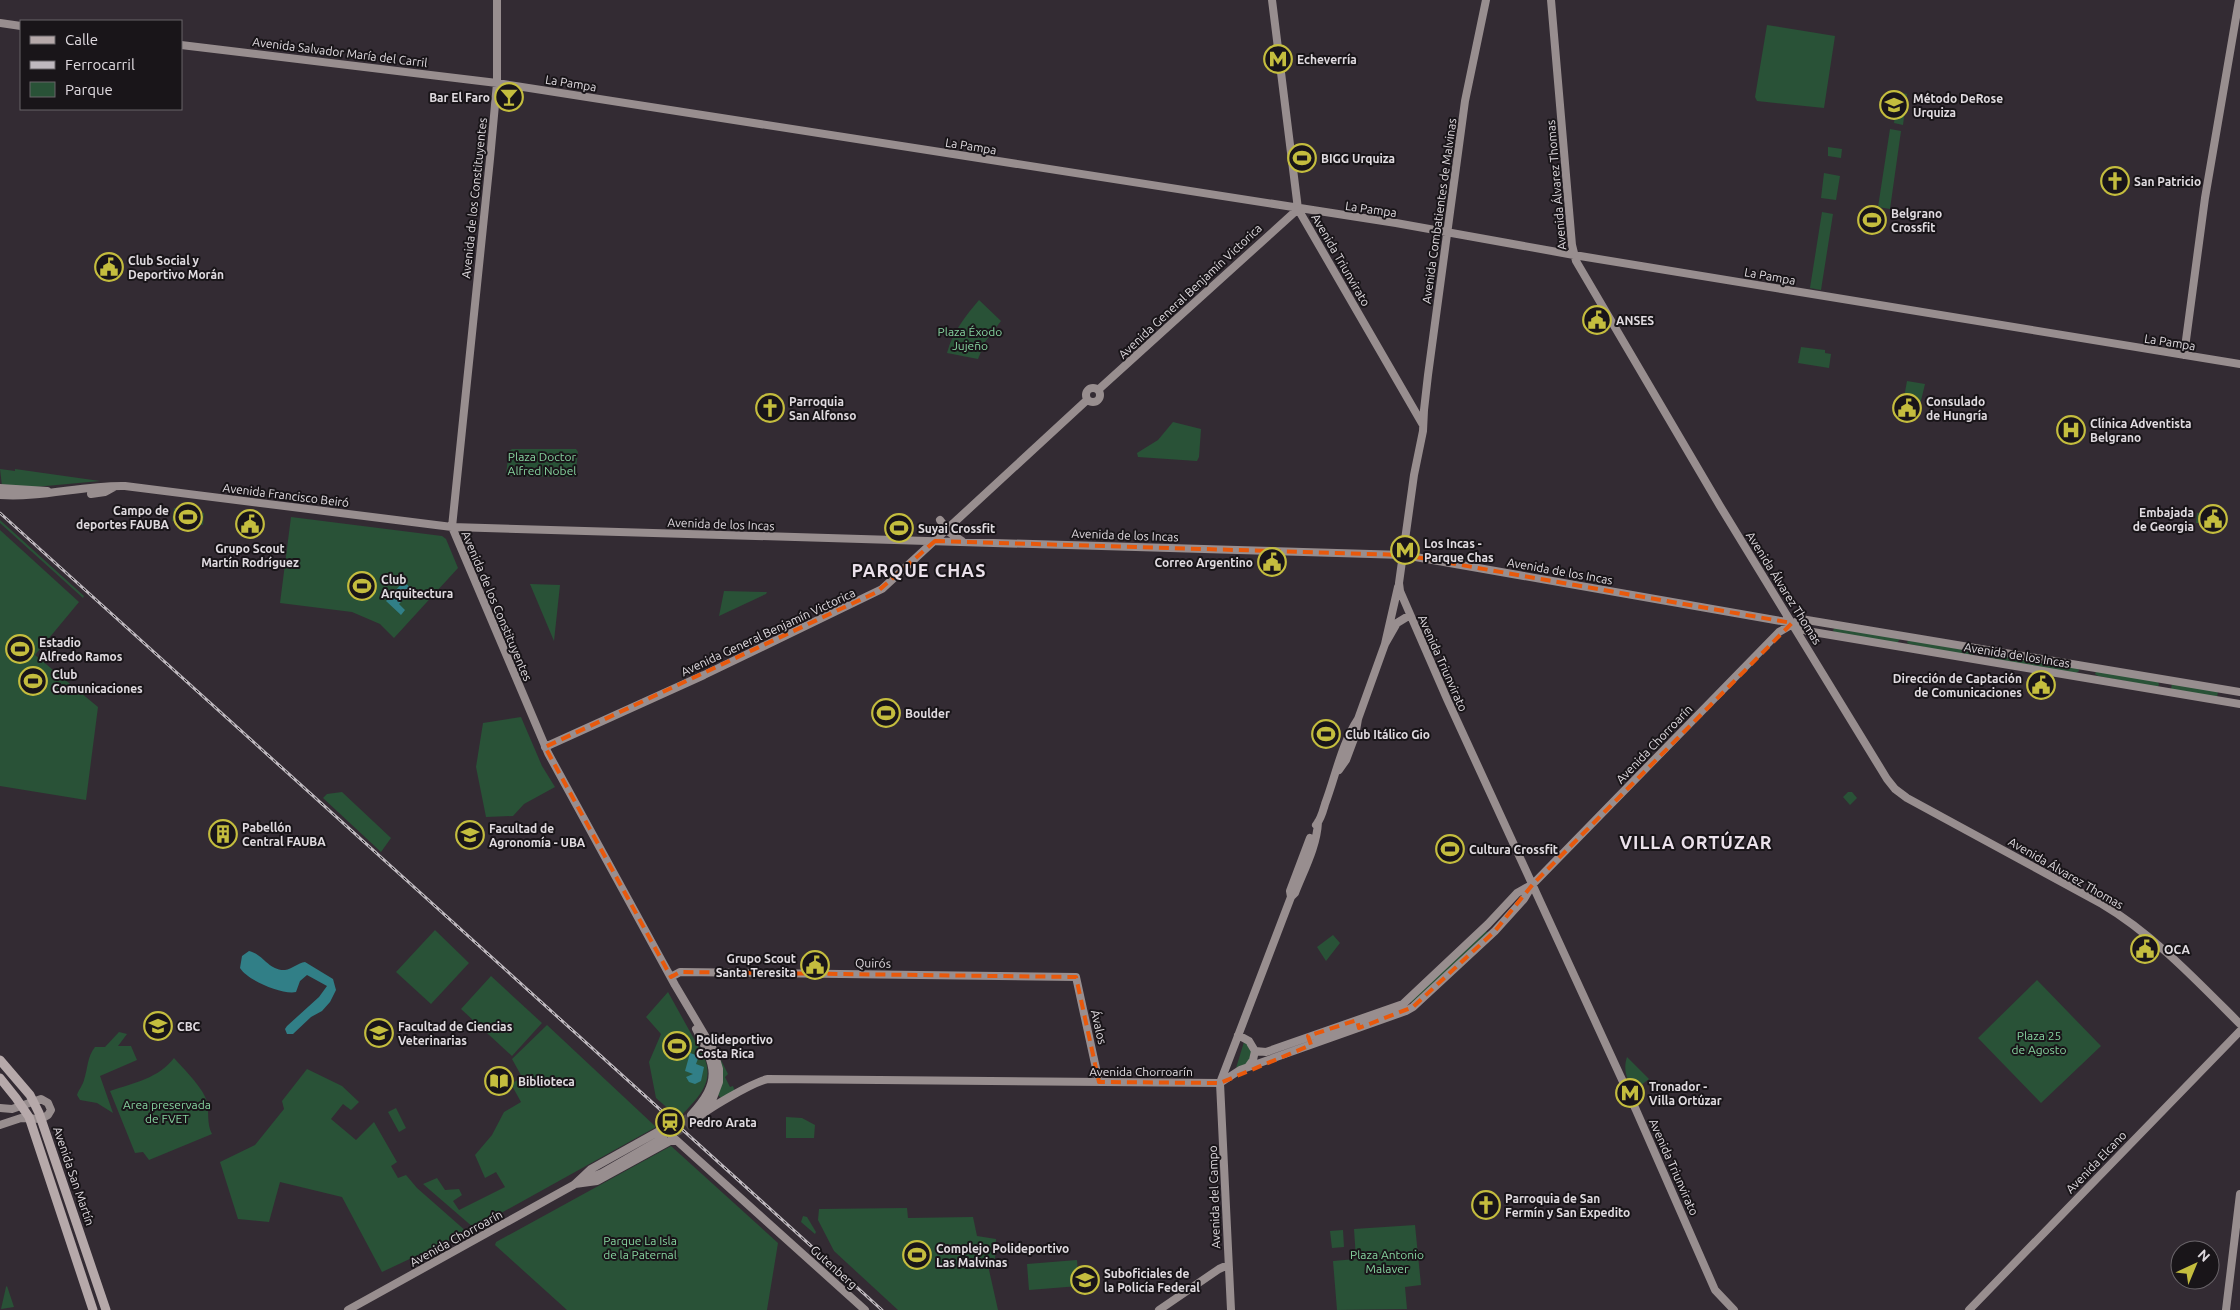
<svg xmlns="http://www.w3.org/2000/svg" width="2240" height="1310" viewBox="0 0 2240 1310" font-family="Ubuntu,sans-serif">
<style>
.green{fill:#295237}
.water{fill:#317f87}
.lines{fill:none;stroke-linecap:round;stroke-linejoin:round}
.secondary-tunnel{stroke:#4d454d;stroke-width:8;stroke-dasharray:8 4;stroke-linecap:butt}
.secondary{stroke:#988e8f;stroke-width:8}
.primary{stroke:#b6a9aa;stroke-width:9}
.rail-casing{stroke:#bfb9bf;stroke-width:3}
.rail{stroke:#191519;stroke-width:1;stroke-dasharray:4;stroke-linecap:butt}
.marked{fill:none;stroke:#e8590c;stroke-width:4;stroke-dasharray:10 6;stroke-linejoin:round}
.labels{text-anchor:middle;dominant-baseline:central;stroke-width:4;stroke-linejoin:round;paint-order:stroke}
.street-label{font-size:12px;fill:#e0dbe0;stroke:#191519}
.poi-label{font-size:12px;font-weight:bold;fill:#e0dbe0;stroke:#191519;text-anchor:start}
.park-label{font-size:12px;fill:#86d39f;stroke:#191519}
.district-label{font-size:18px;font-weight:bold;letter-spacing:1px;fill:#ebe1eb;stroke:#191519}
</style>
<rect width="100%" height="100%" fill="#332b33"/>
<path class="green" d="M1767 25 1835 36 1824 108 1757 101 1755 97Z
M1898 92 1907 94 1903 125 1894 123Z
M1890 129 1901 131 1890 209 1878 207Z
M1828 147 1842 149 1841 158 1828 156Z
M1824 173 1840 176 1836 200 1821 198Z
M1822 212 1833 214 1821 290 1810 288Z
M979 300 1001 321 985 342 978 359 947 353C953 331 965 317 979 300Z
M1801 347 1825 350V353L1831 354 1829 368 1798 363Z
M1907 381 1925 384 1918 413 1911 412 1912 406 1903 403Z
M1173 422 1201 429 1199 457 1197 461 1138 457 1137 453 1158 440Z
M512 449H576L578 452 575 477 510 476 506 474 509 451Z
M0 469 15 471V469L100 481 35 487 2 486Z
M174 508 204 513 203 525 172 521Z
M2197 513 2213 514V524H2209V519H2201V523H2196Z
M291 517 442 536 446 539 458 568 394 638 380 624 352 612 280 603Z
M0 520 84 596 83 598 0 523Z
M0 530 79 602 35 655 98 707 86 800 0 786Z
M530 584 560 585 554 641Z
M724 591 767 592 766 594 719 616Z
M1834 628 1899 637 1900 639 1897 643 1837 633 1833 631Z
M1908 640 1971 651 1973 655 1971 656 1909 644 1907 643Z
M1988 654 2078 667 2079 671 2076 673 1990 659Z
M2096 671 2158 681 2159 685 2157 687 2098 676 2095 674Z
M2172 682 2218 691 2217 698 2171 690Z
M521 717 542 766 555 787 524 804 513 816 486 817 476 767 483 723Z
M342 792 391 838 381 852 323 798 327 794Z
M1848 792H1852L1857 798 1850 805 1843 797Z
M435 930 469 963 431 1004 396 972Z
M1485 930 1488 933 1412 1005 1411 1001Z
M1333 935 1340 943 1326 961 1317 947Z
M491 976 542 1023 512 1056 461 1009Z
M2037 980 2101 1046 2041 1103 1978 1038Z
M668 992 704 1057C716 1084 695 1100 679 1118L656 1098 649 1062 661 1034 646 1017Z
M547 1025 656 1127 474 1228 423 1184 437 1178 445 1190 459 1189 462 1195 453 1201 459 1210 505 1187 496 1172 485 1178 475 1155 492 1135 504 1112 521 1102 511 1084 522 1077 512 1059Z
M119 1032 127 1034 118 1046H131L137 1060 100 1076 113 1113 97 1103 80 1100 77 1095C79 1089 83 1085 84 1080 88 1068 87 1057 95 1047H105Z
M1244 1042 1252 1049 1249 1063 1236 1068Z
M1627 1057 1649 1079 1636 1089C1626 1082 1623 1069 1627 1057Z
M174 1058C183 1068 202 1087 206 1099 210 1111 206 1123 212 1134L149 1160 143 1152 135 1153 110 1091C134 1083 159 1078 174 1058Z
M721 1060 728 1074 725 1077 730 1087 733 1086 735 1092 721 1098 718 1095 722 1080Z
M307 1069 342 1086 359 1102 351 1110 343 1104 331 1119 356 1140 374 1122 397 1162 391 1166 398 1178 406 1175 417 1188 467 1232 382 1272 342 1197 280 1182 269 1222 238 1219 220 1162 255 1145 284 1109 282 1101Z
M396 1108 406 1128 399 1132 388 1112Z
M786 1117 802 1118 815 1125 814 1138H786Z
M671 1146 778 1243 767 1310H567L495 1245 496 1242Z
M907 1208 908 1218 973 1217 977 1236 996 1239 995 1259 987 1261 998 1310H898L834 1251 818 1220 819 1209Z
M803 1216 807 1217 816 1232 815 1234 801 1222Z
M1415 1225 1421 1285 1405 1287 1407 1309 1337 1310 1333 1261 1356 1259 1354 1229Z
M1343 1230 1344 1247 1332 1248 1330 1231Z
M1077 1260 1079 1286 1029 1290 1027 1264Z
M7 1286 14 1307 1 1309 6 1287Z"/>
<path class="water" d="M404 581 412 590 399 604 405 610 401 615 386 601Z
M249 951C263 954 269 971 285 970 292 969 298 963 305 962L333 979 336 990 330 1002 322 1011 311 1017 293 1034H287L285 1029 287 1026 319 997 327 986 307 975 300 981 296 992C282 995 247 980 240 968L242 956Z
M690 1053 699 1056 696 1064 704 1067 701 1081 695 1084 689 1082 686 1077 693 1074 685 1071Z"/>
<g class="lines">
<path class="secondary-tunnel" d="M676 1133 694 1121
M661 1134 672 1130 691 1115"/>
<path class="secondary" d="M497 0V83L490 159 452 527 548 753 675 985 713 1049 719 1069V1082L713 1098 703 1111
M1272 0 1298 209 1423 425
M1486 0 1465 101 1428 375 1424 410 1423 431 1414 475 1399 583 1400 591 1447 699 1636 1110 1715 1290 1734 1310
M1551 0 1572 245 1576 261 1720 506 1887 779 1895 789 1907 798 2102 904C2153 934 2198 982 2240 1024
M0 23 21 26
M181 45 497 83 1396 223 1574 255 2240 364
M2184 355 2205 198 2239 0
M1086 395a7 7 0 1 1 14 0a7 7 0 1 1-14 0Z
M1098 390 1298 209
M0 488 47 491
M91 494 105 492 114 487
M0 495C42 498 82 485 125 486L452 527 1404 555 1792 623 1807 631 2240 704
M940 520 949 532 962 541
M1385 644 1398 587
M545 747 704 675 882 589 1087 400
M1339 770 1346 760 1355 736 1358 719 1385 644 1397 623 1410 615
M1316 825C1321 819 1323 811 1325 804 1336 775 1341 745 1358 719
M1291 897 1290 891 1310 838
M671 977 680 972 1076 977 1099 1082
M1238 1035 1249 1041 1255 1051 1253 1060 1248 1067
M1255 1051 1266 1052 1403 1004 1488 924 1517 893 1533 884
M0 1108 12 1109 41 1099 48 1103 51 1110 48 1115 41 1119 21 1118 0 1125
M691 1115C722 1081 716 1067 696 1029
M694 1121C705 1110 753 1082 768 1079L1220 1083 1240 1070 1406 1011 1413 1007 1495 931 1524 899 1533 884 1779 632 1801 619 2240 692
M584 1180 602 1173 663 1138
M575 1184 591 1169 661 1130H665L865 1310
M575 1184 597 1181 670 1141H677
M348 1310 579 1182
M1159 1310 1219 1269 1228 1265
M1231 1310 1220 1083 1291 897 1295 893C1304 870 1317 846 1318 822
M1969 1310 2240 1031
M2226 1310 2240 1194"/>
<path class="primary" d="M0 1060 30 1095 39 1113 106 1310
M0 1078 16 1098 29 1117 93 1310"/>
<defs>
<path id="rail" d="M0 513 882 1310"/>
</defs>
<use href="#rail" class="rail-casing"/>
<use href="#rail" class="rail"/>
</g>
<path class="marked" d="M935 541 1404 555 1792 623 1533 884 1495 931 1413 1007 1359 1028 1357 1020 1308 1036 1311 1045 1220 1083 1099 1082 1076 977 680 972 671 977 545 747 877 592Z"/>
<defs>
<symbol id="metro-ring" viewBox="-11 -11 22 22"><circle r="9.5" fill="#191519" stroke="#c4bd3e" stroke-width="1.5"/><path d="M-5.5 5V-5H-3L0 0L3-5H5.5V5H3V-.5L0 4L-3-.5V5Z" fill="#c4bd3e"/></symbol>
<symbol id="bar-ring" viewBox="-11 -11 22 22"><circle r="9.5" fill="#191519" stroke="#c4bd3e" stroke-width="1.5"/><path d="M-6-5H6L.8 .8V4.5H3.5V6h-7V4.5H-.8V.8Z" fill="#c4bd3e"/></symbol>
<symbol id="university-ring" viewBox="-11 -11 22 22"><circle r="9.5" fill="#191519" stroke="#c4bd3e" stroke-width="1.5"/><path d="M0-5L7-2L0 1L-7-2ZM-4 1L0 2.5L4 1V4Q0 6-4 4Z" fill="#c4bd3e"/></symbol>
<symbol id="stadium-ring" viewBox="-11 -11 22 22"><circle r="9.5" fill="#191519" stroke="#c4bd3e" stroke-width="1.5"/><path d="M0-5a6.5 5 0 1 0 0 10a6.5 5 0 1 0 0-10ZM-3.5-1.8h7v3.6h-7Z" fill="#c4bd3e"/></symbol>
<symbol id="church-ring" viewBox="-11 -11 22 22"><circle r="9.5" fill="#191519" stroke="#c4bd3e" stroke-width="1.5"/><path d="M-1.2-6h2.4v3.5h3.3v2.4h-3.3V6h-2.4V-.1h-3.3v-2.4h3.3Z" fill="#c4bd3e"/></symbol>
<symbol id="civic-ring" viewBox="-11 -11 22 22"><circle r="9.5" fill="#191519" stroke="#c4bd3e" stroke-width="1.5"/><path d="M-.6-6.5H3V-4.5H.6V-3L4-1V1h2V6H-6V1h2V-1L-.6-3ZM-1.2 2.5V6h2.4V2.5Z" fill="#c4bd3e"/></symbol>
<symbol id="hospital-ring" viewBox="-11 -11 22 22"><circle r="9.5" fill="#191519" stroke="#c4bd3e" stroke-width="1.5"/><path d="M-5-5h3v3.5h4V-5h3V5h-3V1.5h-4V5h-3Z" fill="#c4bd3e"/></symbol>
<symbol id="building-ring" viewBox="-11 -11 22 22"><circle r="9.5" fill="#191519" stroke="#c4bd3e" stroke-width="1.5"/><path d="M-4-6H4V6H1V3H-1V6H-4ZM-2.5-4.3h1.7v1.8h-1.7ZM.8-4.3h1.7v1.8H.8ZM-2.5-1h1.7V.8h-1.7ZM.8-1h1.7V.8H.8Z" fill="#c4bd3e"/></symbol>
<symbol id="library-ring" viewBox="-11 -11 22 22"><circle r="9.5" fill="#191519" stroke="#c4bd3e" stroke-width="1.5"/><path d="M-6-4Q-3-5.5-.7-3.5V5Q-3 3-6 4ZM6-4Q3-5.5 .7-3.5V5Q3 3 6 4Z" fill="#c4bd3e"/></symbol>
<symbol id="station-ring" viewBox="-11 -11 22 22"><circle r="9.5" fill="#191519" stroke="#c4bd3e" stroke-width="1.5"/><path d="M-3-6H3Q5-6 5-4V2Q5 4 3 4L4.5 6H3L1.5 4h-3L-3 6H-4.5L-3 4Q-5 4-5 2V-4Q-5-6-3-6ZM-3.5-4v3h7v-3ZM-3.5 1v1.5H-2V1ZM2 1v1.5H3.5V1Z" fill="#c4bd3e"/></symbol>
</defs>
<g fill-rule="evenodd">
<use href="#metro-ring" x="1262" y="43" width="32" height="32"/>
<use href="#bar-ring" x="493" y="81" width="32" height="32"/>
<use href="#university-ring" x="1878" y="89" width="32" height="32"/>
<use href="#stadium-ring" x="1286" y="142" width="32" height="32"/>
<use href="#church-ring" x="2099" y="165" width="32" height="32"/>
<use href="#stadium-ring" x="1856" y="204" width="32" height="32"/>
<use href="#civic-ring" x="93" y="251" width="32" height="32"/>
<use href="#civic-ring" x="1581" y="304" width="32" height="32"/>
<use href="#church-ring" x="754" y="392" width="32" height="32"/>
<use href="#civic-ring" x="1891" y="392" width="32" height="32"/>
<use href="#hospital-ring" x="2055" y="414" width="32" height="32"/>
<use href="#stadium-ring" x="172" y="501" width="32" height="32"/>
<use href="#civic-ring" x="2197" y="503" width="32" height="32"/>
<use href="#civic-ring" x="234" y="508" width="32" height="32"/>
<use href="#stadium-ring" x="883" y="512" width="32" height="32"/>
<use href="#metro-ring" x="1389" y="534" width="32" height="32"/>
<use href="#civic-ring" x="1256" y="546" width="32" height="32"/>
<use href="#stadium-ring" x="346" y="570" width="32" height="32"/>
<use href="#stadium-ring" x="4" y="633" width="32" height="32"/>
<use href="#stadium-ring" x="17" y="665" width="32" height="32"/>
<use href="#civic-ring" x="2025" y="669" width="32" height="32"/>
<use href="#stadium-ring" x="870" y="697" width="32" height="32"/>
<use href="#stadium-ring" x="1310" y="718" width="32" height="32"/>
<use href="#building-ring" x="207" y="818" width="32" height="32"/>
<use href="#university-ring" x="454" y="819" width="32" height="32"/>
<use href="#stadium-ring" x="1434" y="833" width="32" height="32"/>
<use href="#civic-ring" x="2129" y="933" width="32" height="32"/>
<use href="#civic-ring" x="799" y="949" width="32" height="32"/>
<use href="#university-ring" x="142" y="1010" width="32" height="32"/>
<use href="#university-ring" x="363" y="1017" width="32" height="32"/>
<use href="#stadium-ring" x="661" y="1030" width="32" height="32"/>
<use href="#library-ring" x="483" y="1065" width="32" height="32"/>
<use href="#metro-ring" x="1614" y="1077" width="32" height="32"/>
<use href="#station-ring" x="654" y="1106" width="32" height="32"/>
<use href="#church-ring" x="1470" y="1189" width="32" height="32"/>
<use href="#stadium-ring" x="901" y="1239" width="32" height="32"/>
<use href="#university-ring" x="1069" y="1264" width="32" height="32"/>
</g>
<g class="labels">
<g class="street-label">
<text transform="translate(340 52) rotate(7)">Avenida Salvador María del Carril</text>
<text transform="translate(571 83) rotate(9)">La Pampa</text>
<text transform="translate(971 146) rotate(9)">La Pampa</text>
<text transform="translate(1556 185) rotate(-95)">Avenida Álvarez Thomas</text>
<text transform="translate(474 198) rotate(-84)">Avenida de los Constituyentes</text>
<text transform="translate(1371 209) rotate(8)">La Pampa</text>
<text transform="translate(1439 211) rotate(-82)">Avenida Combatientes de Malvinas</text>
<text transform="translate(1341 260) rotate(60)">Avenida Triunvirato</text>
<text transform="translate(1770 276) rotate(10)">La Pampa</text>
<text transform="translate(1190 291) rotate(-43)">Avenida General Benjamín Victorica</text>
<text transform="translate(2170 342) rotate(9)">La Pampa</text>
<text transform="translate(286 495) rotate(7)">Avenida Francisco Beiró</text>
<text transform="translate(721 524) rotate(2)">Avenida de los Incas</text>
<text transform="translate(1125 535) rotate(2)">Avenida de los Incas</text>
<text transform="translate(1560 571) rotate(10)">Avenida de los Incas</text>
<text transform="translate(1784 588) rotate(58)">Avenida Álvarez Thomas</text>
<text transform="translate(497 606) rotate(67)">Avenida de los Constituyentes</text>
<text transform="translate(768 632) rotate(-25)">Avenida General Benjamín Victorica</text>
<text transform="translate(2017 655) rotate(9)">Avenida de los Incas</text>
<text transform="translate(1443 663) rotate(66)">Avenida Triunvirato</text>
<text transform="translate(1654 744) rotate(-46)">Avenida Chorroarín</text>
<text transform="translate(2066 873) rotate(30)">Avenida Álvarez Thomas</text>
<text transform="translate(873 963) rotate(1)">Quirós</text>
<text transform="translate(1099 1027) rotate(77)">Ávalos</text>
<text x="1141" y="1071">Avenida Chorroarín</text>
<text transform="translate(2096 1162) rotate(-46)">Avenida Elcano</text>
<text transform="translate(1674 1167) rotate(66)">Avenida Triunvirato</text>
<text transform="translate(74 1176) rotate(71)">Avenida San Martín</text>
<text transform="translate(1214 1197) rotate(-92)">Avenida del Campo</text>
<text transform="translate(456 1238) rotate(-29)">Avenida Chorroarín</text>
<text transform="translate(834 1267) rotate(42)">Gutenberg</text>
</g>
<g class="poi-label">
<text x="1297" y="59">Echeverría</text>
<text x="490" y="97" text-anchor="end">Bar El Faro</text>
<text x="1913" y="98">Método DeRose<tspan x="1913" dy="14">Urquiza</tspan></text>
<text x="1321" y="158">BIGG Urquiza</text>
<text x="2134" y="181">San Patricio</text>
<text x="1891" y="213">Belgrano<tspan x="1891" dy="14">Crossfit</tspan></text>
<text x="128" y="260">Club Social y<tspan x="128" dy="14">Deportivo Morán</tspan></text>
<text x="1616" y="320">ANSES</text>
<text x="789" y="401">Parroquia<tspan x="789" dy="14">San Alfonso</tspan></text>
<text x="1926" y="401">Consulado<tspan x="1926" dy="14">de Hungría</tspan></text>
<text x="2090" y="423">Clínica Adventista<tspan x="2090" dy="14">Belgrano</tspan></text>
<text x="169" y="510" text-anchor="end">Campo de<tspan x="169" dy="14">deportes FAUBA</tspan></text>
<text x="2194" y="512" text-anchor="end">Embajada<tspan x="2194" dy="14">de Georgia</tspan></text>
<text x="918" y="528">Suyai Crossfit</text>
<text x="1424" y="543">Los Incas -<tspan x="1424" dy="14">Parque Chas</tspan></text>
<text x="250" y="548" text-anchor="middle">Grupo Scout<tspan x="250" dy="14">Martín Rodríguez</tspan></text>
<text x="1253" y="562" text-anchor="end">Correo Argentino</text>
<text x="381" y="579">Club<tspan x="381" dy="14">Arquitectura</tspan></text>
<text x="39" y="642">Estadio<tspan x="39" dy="14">Alfredo Ramos</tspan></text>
<text x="52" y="674">Club<tspan x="52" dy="14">Comunicaciones</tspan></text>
<text x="2022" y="678" text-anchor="end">Dirección de Captación<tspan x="2022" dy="14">de Comunicaciones</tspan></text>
<text x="905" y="713">Boulder</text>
<text x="1345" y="734">Club Itálico Gio</text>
<text x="242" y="827">Pabellón<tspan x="242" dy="14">Central FAUBA</tspan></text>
<text x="489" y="828">Facultad de<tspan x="489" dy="14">Agronomía - UBA</tspan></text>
<text x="1469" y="849">Cultura Crossfit</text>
<text x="2164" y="949">OCA</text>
<text x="796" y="958" text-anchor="end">Grupo Scout<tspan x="796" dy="14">Santa Teresita</tspan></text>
<text x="177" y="1026">CBC</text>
<text x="398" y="1026">Facultad de Ciencias<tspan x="398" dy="14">Veterinarias</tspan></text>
<text x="696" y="1039">Polideportivo<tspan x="696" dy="14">Costa Rica</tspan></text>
<text x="518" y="1081">Biblioteca</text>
<text x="1649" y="1086">Tronador -<tspan x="1649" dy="14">Villa Ortúzar</tspan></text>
<text x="689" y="1122">Pedro Arata</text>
<text x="1505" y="1198">Parroquia de San<tspan x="1505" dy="14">Fermín y San Expedito</tspan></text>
<text x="936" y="1248">Complejo Polideportivo<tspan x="936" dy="14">Las Malvinas</tspan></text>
<text x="1104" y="1273">Suboficiales de<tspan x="1104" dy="14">la Policía Federal</tspan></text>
</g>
<g class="park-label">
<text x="970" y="331">Plaza Éxodo<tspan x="970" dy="14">Jujeño</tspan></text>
<text x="542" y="456">Plaza Doctor<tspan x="542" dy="14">Alfred Nobel</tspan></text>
<text x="2039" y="1035">Plaza 25<tspan x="2039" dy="14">de Agosto</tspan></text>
<text x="167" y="1104">Area preservada<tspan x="167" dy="14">de FVET</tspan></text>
<text x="640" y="1240">Parque La Isla<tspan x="640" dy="14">de la Paternal</tspan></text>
<text x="1387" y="1254">Plaza Antonio<tspan x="1387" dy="14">Malaver</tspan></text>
</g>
<g class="district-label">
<text x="919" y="570">PARQUE CHAS</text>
<text x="1696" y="842">VILLA ORTÚZAR</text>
</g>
</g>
<rect x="20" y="20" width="162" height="90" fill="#191519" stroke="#696469"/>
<rect x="30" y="36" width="25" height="8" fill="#b6a9aa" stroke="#696469"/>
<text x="65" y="45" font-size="15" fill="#e0dbe0">Calle</text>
<rect x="30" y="61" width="25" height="8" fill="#bfb9bf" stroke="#696469"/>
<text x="65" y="70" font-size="15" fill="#e0dbe0">Ferrocarril</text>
<rect x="30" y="82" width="25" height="15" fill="#295237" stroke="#696469"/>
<text x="65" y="95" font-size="15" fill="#e0dbe0">Parque</text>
<g transform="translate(2195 1265) rotate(44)"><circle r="24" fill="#191519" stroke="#696469"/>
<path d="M0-4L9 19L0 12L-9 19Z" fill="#c4bd3e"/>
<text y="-8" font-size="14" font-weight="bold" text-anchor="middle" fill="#e0dbe0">N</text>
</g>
</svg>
